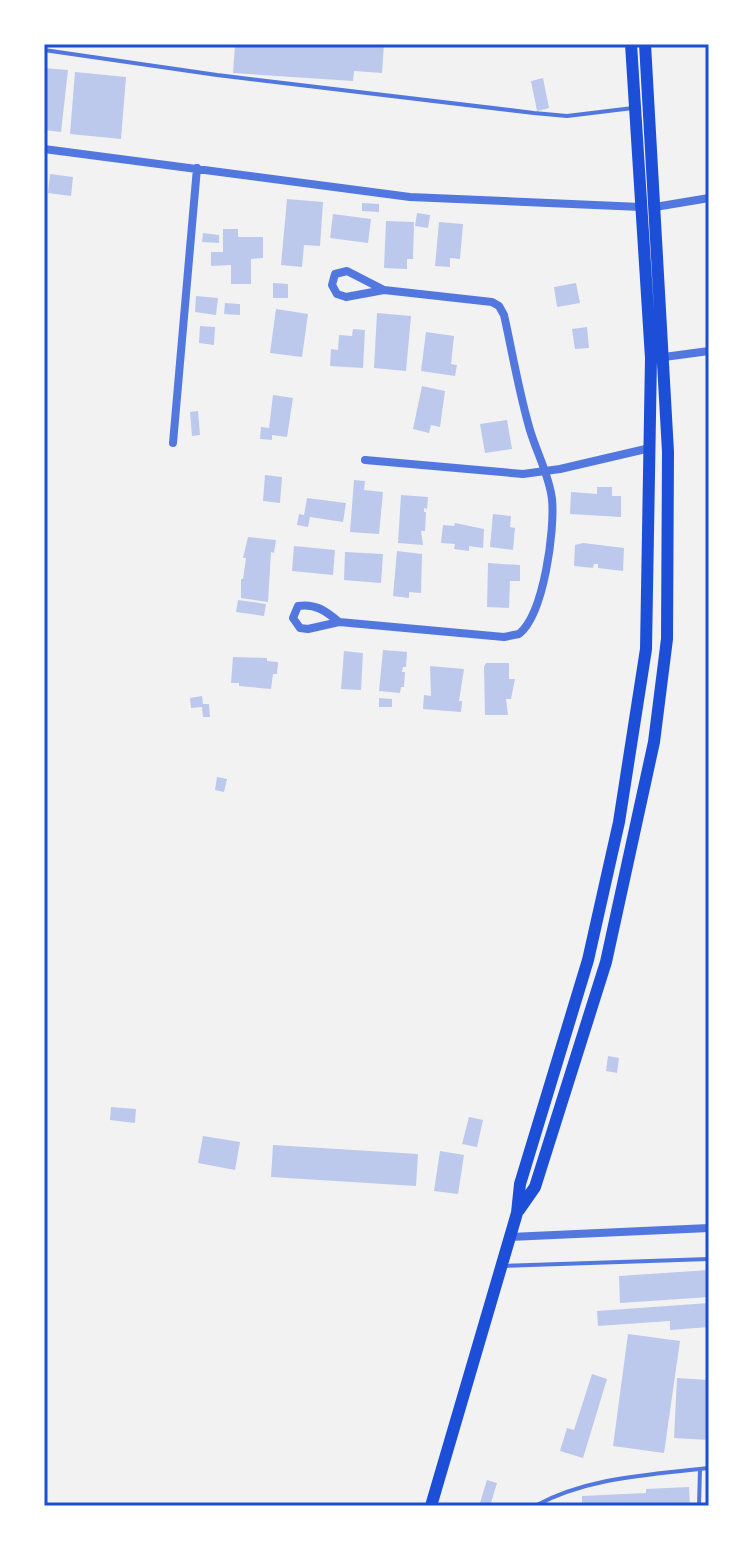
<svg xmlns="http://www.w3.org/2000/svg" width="753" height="1550" viewBox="0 0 753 1550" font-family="'Alegreya Sans',sans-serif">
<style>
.building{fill:#bdc9ec}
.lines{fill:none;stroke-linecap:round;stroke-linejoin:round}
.service{stroke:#5277de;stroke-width:4}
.minor{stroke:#5277de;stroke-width:8}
.secondary{stroke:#1d4ed8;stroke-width:12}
.neatline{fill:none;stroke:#1d4ed8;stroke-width:3}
</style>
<rect width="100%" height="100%" fill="#f2f2f2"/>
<path class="building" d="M235 44H384L382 73 354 71 353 81 233 73Z
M44 68 68 70 61 132 44 130Z
M75 72 126 77 121 139 70 134Z
M543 78 549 108 537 111 531 81Z
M50 174 73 177 71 196 48 193Z
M287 199 323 202 320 246 304 245 302 267 281 265Z
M362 203 379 204V212L362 211Z
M417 213 430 215 428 228 415 226Z
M333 214 371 219 368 243 330 238Z
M386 221 414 222 413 259H407V269L384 268Z
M439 222 463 224 460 259 450 258V267L435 266Z
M223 229H238V237H263V258L251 259V284H231V265L211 266V252H223Z
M203 233 219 235V243L202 242Z
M273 283 288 284V298H273Z
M576 283 580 303 557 307 554 287Z
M196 296 218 298 216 315 195 312Z
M225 303 240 304V315L224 314Z
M276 309 308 314 302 357 270 353Z
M377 313 411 316 406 371 374 368Z
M200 326 215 327 214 345 199 343Z
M587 327 589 348 575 349 572 329Z
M353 329 365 330 363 368 330 366 331 349 338 350 339 335 352 336Z
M426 332 454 336 451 364 457 365 455 376 421 371Z
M422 386 445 391 440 427 431 425 429 433 413 429Z
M273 395 293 398 287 437 272 435V440L260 439 261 427 269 428Z
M198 411 200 435 192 436 190 412Z
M507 420 512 449 485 453 480 424Z
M265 475 282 477 280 503 263 501Z
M354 480 365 481 364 490 383 492 379 534 350 532Z
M597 487H612V496H621V517L570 514 571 492 597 494Z
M401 495 428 497 427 509 424 508V512H426L425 531H421L423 545 398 543Z
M307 498 346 503 343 522 310 517 308 527 297 525 299 514 304 515Z
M493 514 511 516 510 527 515 528 513 550 490 547Z
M455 523 484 529 483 548 469 546V551L454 549 455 544 441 543 443 525 454 526Z
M248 537 276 540 274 553 271 552 268 602 241 598V579H243L246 558H243Z
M583 543 624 548 623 571 598 568V564H594L593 568 574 566 575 545Z
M294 546 335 550 333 575 292 571Z
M397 551 422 554 421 593 409 592V598L393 596Z
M345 552 383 554 381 583 344 580Z
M488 563 520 565V581H510L509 608 487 607Z
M238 600 266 604 264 616 236 612Z
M383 650 407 652 406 667H403L402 672H405L404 687H401L400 693 379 691Z
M344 651 363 653 361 690 341 689Z
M233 657 267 658V661L278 662 277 674H273L271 689 239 686V683H231Z
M486 663H509V679H515L511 699H506L508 715H485L484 667Z
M430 666 464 669 459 701H462L461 712 423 709 424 695 431 696Z
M202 696 203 704H209L210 717H203L202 707 191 708 190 698Z
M379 698 392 699V707H379Z
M217 777 227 779 224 792 215 790Z
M608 1056 619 1058 617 1073 606 1071Z
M111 1107 136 1109 135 1123 110 1120Z
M469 1117 483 1120 477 1147 462 1144Z
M203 1136 240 1142 235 1170 198 1163Z
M273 1145 418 1154 416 1186 271 1177Z
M440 1151 464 1155 458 1194 434 1191Z
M709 1270V1297L620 1303 619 1276Z
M709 1303V1327L670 1330V1321L598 1326 597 1311Z
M628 1334 680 1341 664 1453 613 1446Z
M592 1374 607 1379 583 1458 560 1451 567 1428 574 1430Z
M677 1378 709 1380V1440L674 1438Z
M487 1480 497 1483 490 1506H479Z
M689 1487 690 1506H582V1496L646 1493V1489Z"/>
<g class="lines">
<path class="service" d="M44 50 217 75 534 113 567 116 633 108
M504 1266 709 1259
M535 1506C588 1477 649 1475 709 1468
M699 1506 700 1469"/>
<path class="minor" d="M44 149 410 197 641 207
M655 207 709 198
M664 357 709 351
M173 443 197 168
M365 460 523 474 560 469 650 448
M339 622C326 611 315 603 298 606L293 618 300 628 308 629 339 622 504 637 519 634C544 614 555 530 552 499 549 473 534 448 528 423 518 387 512 351 504 315L499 306 492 302 384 290 346 297 337 294 332 285 335 274 347 271 384 290
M510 1237 709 1228"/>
<path class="secondary" d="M519 1210 535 1187 606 962 654 742 667 639 668 452 645 44
M431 1506 517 1213 520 1184 588 960 619 822 646 649 651 358 631 44"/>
</g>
<rect width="753" height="1550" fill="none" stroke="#ffffff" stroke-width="92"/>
<rect x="46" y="46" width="661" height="1458" class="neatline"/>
</svg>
